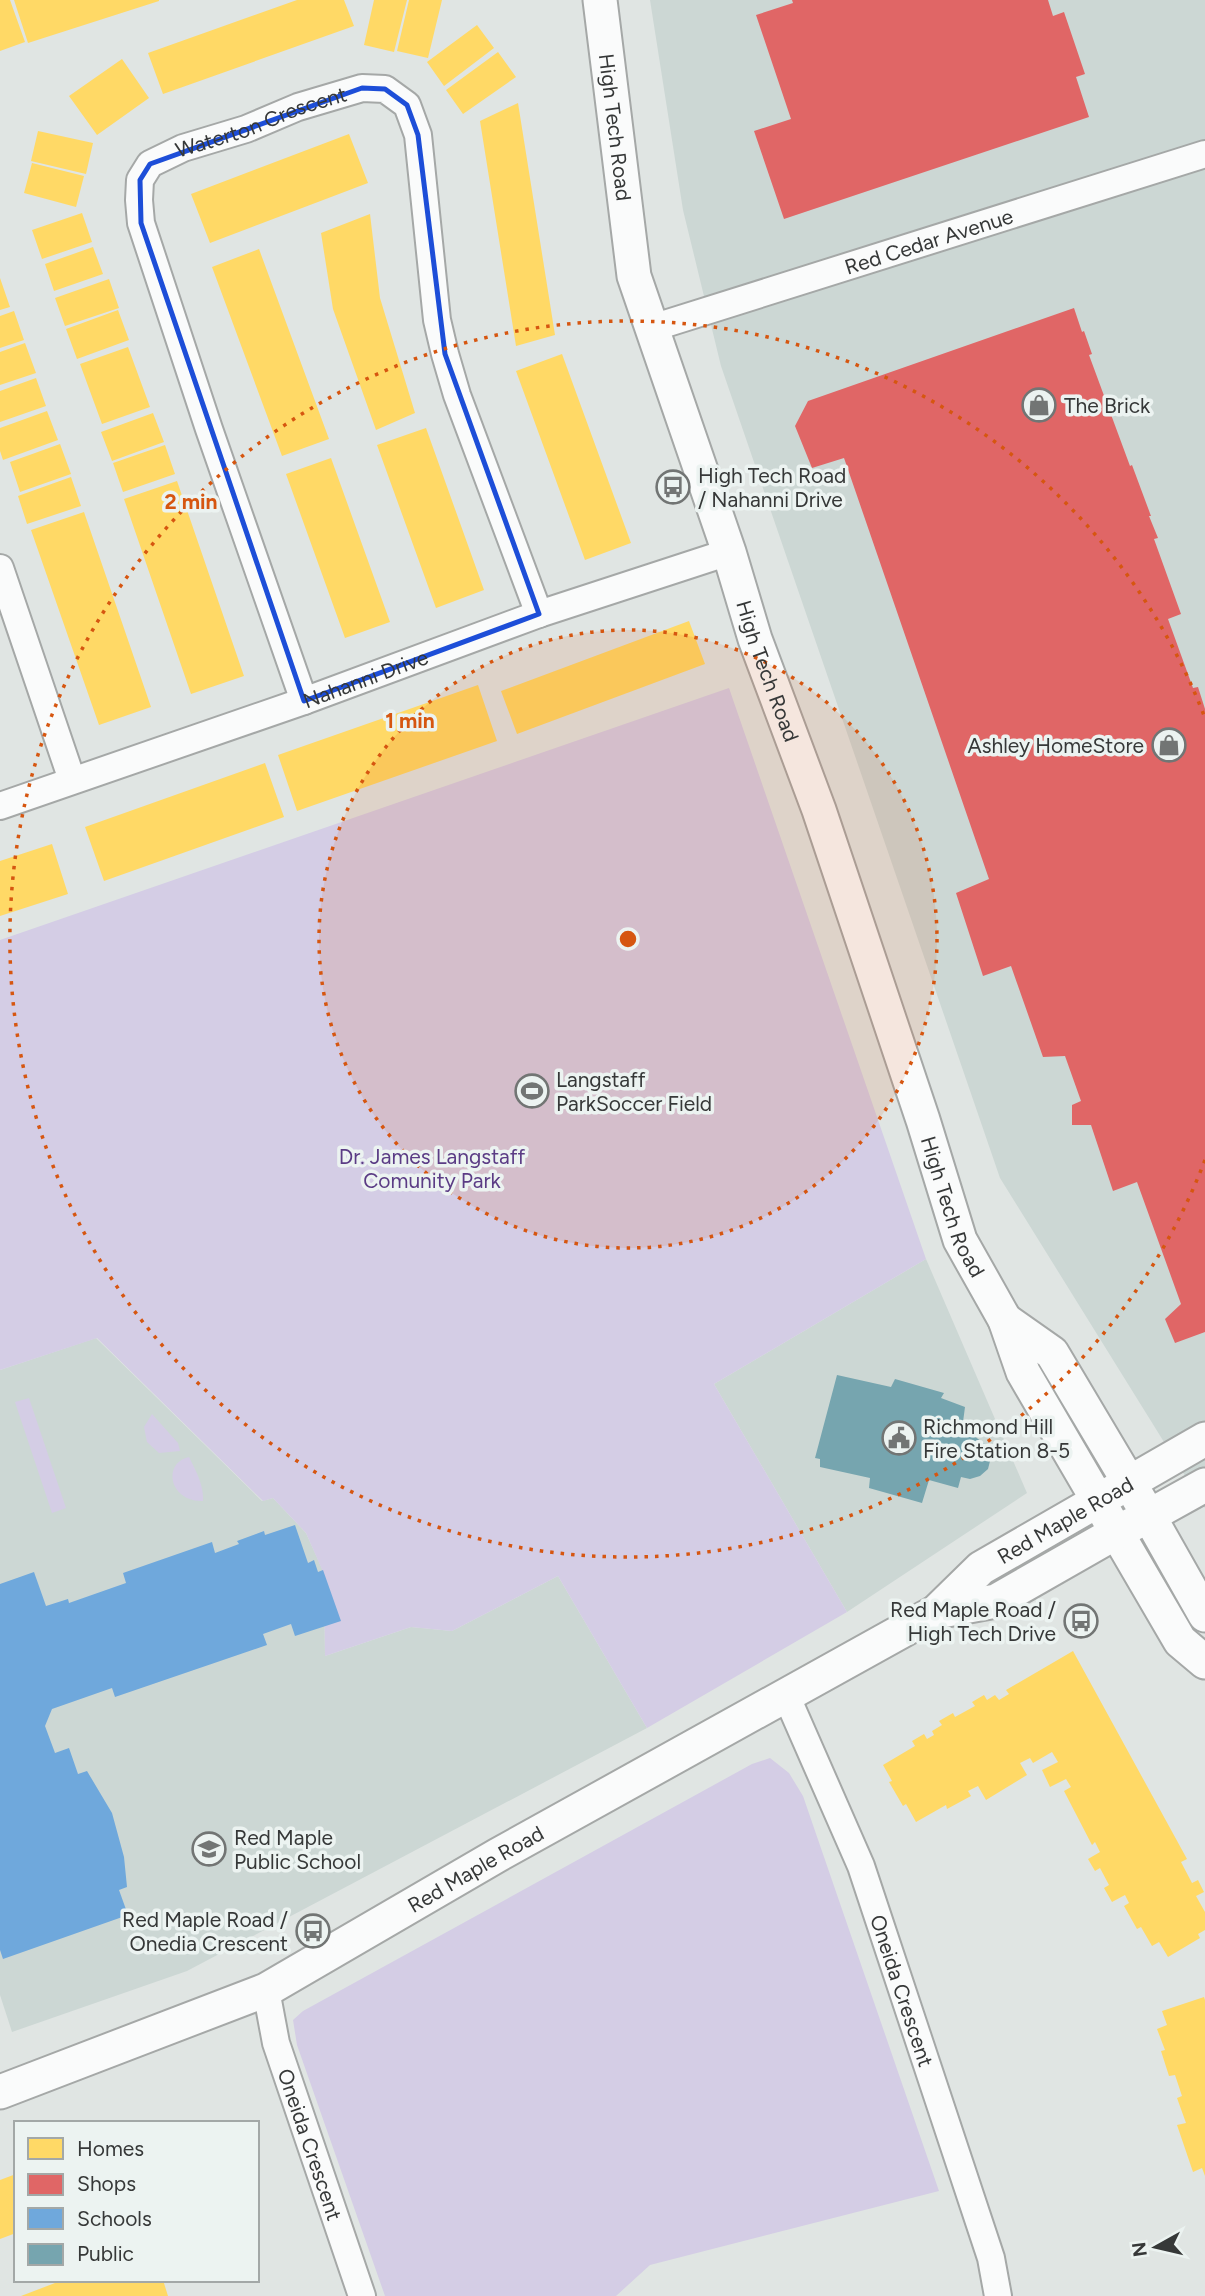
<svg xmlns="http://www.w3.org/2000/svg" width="1205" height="2296" viewBox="0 0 1205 2296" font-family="Figtree,sans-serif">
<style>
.built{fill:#ccd7d4}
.green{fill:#d4cde5}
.homes{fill:#ffd966}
.shops{fill:#e06666}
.schools{fill:#6fa8dc}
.public{fill:#76a5af}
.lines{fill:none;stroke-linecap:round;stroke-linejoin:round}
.minor-casing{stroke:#a5a8a7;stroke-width:30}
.tertiary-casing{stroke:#a5a8a7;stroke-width:37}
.minor{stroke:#fafbfb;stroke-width:26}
.tertiary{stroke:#fafbfb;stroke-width:33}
.marked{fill:none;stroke:#1d4ed8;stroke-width:5;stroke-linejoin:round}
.ring{fill:none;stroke:#d65610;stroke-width:3.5;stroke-dasharray:3.5 7}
.labels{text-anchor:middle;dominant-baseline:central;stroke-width:7;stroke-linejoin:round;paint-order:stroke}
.street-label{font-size:21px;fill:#363838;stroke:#ecf3f1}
.poi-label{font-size:21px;fill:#363838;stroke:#ecf3f1;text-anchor:start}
.park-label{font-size:21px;fill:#5b3c85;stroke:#ecf3f1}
.centre{fill:#d65610;stroke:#ecf3f1;stroke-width:3.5}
.ring-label{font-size:21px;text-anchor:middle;font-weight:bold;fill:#d65610;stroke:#ecf3f1;stroke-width:7;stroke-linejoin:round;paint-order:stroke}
</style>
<rect width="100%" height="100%" fill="#e0e5e3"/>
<path class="built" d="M650 0H1205V1508L1000 1178 721 366 683 210Z
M926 1259 1027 1493 847 1612 714 1384Z
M96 1338 262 1501 273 1498 306 1533 324 1573 325 1656 411 1627 452 1631 558 1576 647 1728 187 1971 12 2032 0 1995V1370Z"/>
<path class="green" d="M729 688 926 1259 714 1384 847 1612 647 1728 558 1576 452 1631 411 1627 325 1656 324 1574 306 1533 273 1498 263 1501 97 1338 0 1370V940Z
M29 1398 66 1508 52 1513 15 1402Z
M152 1414 178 1443 180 1451 159 1453 147 1442 144 1427Z
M189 1457C196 1471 204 1485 203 1501 169 1502 162 1463 189 1457Z
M770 1758 789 1773 803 1796 939 2191 650 2265 616 2296H385L297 2045 293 2020 303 2011 752 1764Z"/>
<path class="homes" d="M0 0H10L25 42 0 51Z
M14 0H159V1L28 43Z
M297 0H344L354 26 163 94 148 53Z
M374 0H407L394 52 364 45Z
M409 0H442L428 58 397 51Z
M477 25 494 48 444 86 427 62Z
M498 52 516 77 463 114 446 90Z
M122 59 149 98 97 135 69 96Z
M518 103 555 335 516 346 480 121Z
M38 131 93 143 86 174 31 161Z
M349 134 368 183 210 243 191 194Z
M32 163 84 176 76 207 24 193Z
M82 213 92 242 42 259 32 230Z
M370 214 380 298 415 413 376 430 333 309 321 233Z
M93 247 103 274 54 291 45 264Z
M259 249 329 439 282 456 212 267Z
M0 278 10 307 0 310Z
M109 279 119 308 65 326 55 298Z
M118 310 129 340 77 359 66 329Z
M14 311 24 340 0 348V316Z
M25 343 36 373 0 385V352Z
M128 347 150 407 102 424 80 364Z
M562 354 631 543 585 560 516 371Z
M36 378 46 406 0 422V391Z
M47 411 58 440 3 460 0 451V428Z
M153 413 164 442 112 461 101 432Z
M426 428 484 590 436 608 377 445Z
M60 444 71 474 20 492 10 462Z
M165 445 175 474 123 492 113 463Z
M331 458 390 622 345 638 286 474Z
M71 477 81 506 27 524 18 496Z
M177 481 244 676 191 694 124 499Z
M84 512 151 707 99 725 31 530Z
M689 621 705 664 517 734 501 691Z
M478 685 497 741 297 811 278 755Z
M265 763 284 817 104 881 85 827Z
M52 844 68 894 0 916V861Z
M1073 1651 1187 1859 1181 1862 1192 1883 1198 1880 1204 1892 1196 1896 1205 1912V1930L1198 1934 1200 1938 1168 1957 1159 1942 1152 1946 1141 1927 1137 1929 1124 1906 1129 1903 1125 1895 1112 1902 1104 1888 1109 1885 1100 1868 1095 1871 1088 1859 1100 1852 1095 1842 1092 1845 1064 1791 1071 1787 1066 1779 1050 1787 1042 1770 1058 1762 1052 1752 1033 1763 1030 1758 1020 1763 1027 1775 986 1800 978 1786 968 1791 971 1796 947 1809 946 1805 916 1822 906 1804 903 1806 889 1782 892 1781 883 1765 915 1746 912 1741 924 1734 927 1739 934 1735 932 1731 942 1725 939 1721 953 1713 955 1717 975 1706 972 1702 984 1695 987 1700 995 1695 999 1700 1009 1694 1006 1690Z
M1204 1997 1205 2000V2176L1202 2168 1193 2172 1177 2125 1186 2123 1177 2098 1182 2096 1175 2075 1169 2076 1161 2051 1165 2050 1157 2029 1167 2025 1162 2011Z
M16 2174V2233L0 2239V2180Z
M54 2280H163L168 2296H21L55 2283Z"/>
<path class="shops" d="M792 0H1048L1053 16 1064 12 1085 74 1076 77 1089 117 784 219 754 131 791 119 756 15 793 3Z
M1074 308 1082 332 1084 331 1092 354 1089 355 1130 466 1132 465 1151 516H1149L1158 538 1154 539 1181 614 1168 619 1193 688 1198 687 1205 709V1332L1175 1343 1165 1319 1181 1304 1137 1182 1113 1191 1091 1125H1072V1105L1081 1101 1065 1056 1043 1057 1011 966 983 976 956 893 989 879 844 458 812 468 795 426 808 401Z"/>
<path class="schools" d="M295 1525 308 1563 314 1560 318 1572 323 1570 341 1621 295 1636 291 1624 263 1634 267 1645 115 1697 112 1688 52 1709 45 1726 55 1753 69 1748 78 1774 87 1771 112 1813 124 1857 127 1887 119 1890 128 1915 3 1959 0 1950V1584L34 1572 46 1606 68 1599 69 1603 126 1583 123 1573 212 1542 215 1553 239 1544 237 1541 264 1531 265 1535Z"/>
<path class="public" d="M837 1375 891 1387 895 1379 944 1393 941 1398 965 1407 963 1422 976 1426 974 1436 989 1447 991 1457 988 1469 980 1476 970 1479 961 1477 958 1488 929 1480 922 1503 869 1488 870 1478 820 1467V1459L815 1458Z"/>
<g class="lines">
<defs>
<g id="minor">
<path id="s1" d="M652 328 1205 154"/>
<path d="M0 568 72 780"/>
<path id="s2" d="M304 701 209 429 141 223 139 200 140 180 150 164 183 148 246 129 298 107 362 88 385 89 407 105 418 135 437 320 445 354 457 395 539 614"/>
<path id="s3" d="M0 806 304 701 539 614 729 552"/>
<path id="s4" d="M786 1695 861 1866 991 2258 998 2296"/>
<path id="s5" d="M266 1990 276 2043 362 2296"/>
</g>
<g id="tertiary">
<path id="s6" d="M600 0 634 276 729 552 755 639 819 810 923 1120 960 1240 1005 1320 1023 1372 1180 1641 1205 1662"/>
<path d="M1005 1320 1052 1353 1149 1516 1205 1615"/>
<path d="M936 1612 996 1601 1117 1532 1149 1516 1205 1485"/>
<path id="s7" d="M0 2092 266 1990 498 1855 936 1612 981 1568 1205 1439"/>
</g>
</defs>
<use href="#minor" class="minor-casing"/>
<use href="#tertiary" class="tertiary-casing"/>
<use href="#minor" class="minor"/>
<use href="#tertiary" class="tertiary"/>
</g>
<path class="marked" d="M362 88 385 89 407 105 418 135 445 354 539 614 304 701 141 223 140 180 150 164Z"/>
<circle cx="628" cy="939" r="309" fill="#d65610" fill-opacity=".12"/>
<g class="ring">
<circle cx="628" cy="939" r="309"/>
<path d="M1205 1160A618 618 0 1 1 1205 718"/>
</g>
<defs>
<symbol id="shop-ring" viewBox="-11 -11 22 22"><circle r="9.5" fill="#ecf3f1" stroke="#727574" stroke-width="1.5"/><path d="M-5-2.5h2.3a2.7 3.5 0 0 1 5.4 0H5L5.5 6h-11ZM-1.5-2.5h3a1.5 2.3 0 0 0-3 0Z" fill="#727574"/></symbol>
<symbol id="bus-ring" viewBox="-11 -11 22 22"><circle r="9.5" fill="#ecf3f1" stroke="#727574" stroke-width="1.5"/><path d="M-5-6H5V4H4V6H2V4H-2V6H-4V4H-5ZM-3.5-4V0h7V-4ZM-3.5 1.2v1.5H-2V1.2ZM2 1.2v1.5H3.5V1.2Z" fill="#727574"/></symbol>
<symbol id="stadium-ring" viewBox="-11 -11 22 22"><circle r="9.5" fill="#ecf3f1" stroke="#727574" stroke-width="1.5"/><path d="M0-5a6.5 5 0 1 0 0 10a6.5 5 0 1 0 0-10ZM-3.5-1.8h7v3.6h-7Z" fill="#727574"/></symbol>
<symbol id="civic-ring" viewBox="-11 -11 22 22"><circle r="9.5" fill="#ecf3f1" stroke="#727574" stroke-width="1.5"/><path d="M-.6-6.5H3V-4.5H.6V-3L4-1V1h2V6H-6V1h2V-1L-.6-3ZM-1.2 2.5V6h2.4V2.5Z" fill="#727574"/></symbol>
<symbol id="school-ring" viewBox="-11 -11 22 22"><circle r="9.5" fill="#ecf3f1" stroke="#727574" stroke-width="1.5"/><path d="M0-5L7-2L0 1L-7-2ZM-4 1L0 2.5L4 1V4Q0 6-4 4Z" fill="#727574"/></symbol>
</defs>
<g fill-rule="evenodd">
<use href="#shop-ring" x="1020" y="386" width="38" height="38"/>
<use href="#bus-ring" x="654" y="468" width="38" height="38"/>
<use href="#shop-ring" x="1150" y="726" width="38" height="38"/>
<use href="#stadium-ring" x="513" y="1072" width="38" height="38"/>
<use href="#civic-ring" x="880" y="1419" width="38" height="38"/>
<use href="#bus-ring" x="1062" y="1602" width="38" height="38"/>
<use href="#school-ring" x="190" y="1830" width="38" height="38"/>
<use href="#bus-ring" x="294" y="1912" width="38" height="38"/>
</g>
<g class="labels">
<g class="street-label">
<text stroke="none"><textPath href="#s2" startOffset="686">Waterton Crescent</textPath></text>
<text stroke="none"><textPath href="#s6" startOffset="128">High Tech Road</textPath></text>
<text stroke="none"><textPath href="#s1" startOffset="290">Red Cedar Avenue</textPath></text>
<text stroke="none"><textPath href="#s6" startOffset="695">High Tech Road</textPath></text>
<text stroke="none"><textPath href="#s3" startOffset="387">Nahanni Drive</textPath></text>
<text stroke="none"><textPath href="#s6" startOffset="1262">High Tech Road</textPath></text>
<text stroke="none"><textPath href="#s7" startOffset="1214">Red Maple Road</textPath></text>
<text stroke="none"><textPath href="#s7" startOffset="527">Red Maple Road</textPath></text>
<text stroke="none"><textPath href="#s4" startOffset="318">Oneida Crescent</textPath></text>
<text stroke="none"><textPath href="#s5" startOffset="161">Oneida Crescent</textPath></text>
</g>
<g class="poi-label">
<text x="1064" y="405">The Brick</text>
<text x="698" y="475">High Tech Road<tspan x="698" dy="24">/ Nahanni Drive</tspan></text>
<text x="1144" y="745" text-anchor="end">Ashley HomeStore</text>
<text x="556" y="1079">Langstaff<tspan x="556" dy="24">ParkSoccer Field</tspan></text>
<text x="923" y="1426">Richmond Hill<tspan x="923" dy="24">Fire Station 8-5</tspan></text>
<text x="1056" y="1609" text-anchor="end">Red Maple Road /<tspan x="1056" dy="24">High Tech Drive</tspan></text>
<text x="234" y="1837">Red Maple<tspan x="234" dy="24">Public School</tspan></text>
<text x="288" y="1919" text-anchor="end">Red Maple Road /<tspan x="288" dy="24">Onedia Crescent</tspan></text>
</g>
<g class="park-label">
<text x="432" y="1156">Dr. James Langstaff<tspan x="432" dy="24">Comunity Park</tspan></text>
</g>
</g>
<circle cx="628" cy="939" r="10" class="centre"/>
<g class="ring-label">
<text x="191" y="509">2 min</text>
<text x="410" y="728">1 min</text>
</g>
<rect x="14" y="2121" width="245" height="161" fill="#ecf3f1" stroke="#a3a8a7" stroke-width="2"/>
<rect x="28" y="2138" width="35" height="21" fill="#ffd966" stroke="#a3a8a7" stroke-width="2"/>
<text x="77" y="2156" font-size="21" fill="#363838">Homes</text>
<rect x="28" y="2174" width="35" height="21" fill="#e06666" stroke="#a3a8a7" stroke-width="2"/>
<text x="77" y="2191" font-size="21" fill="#363838">Shops</text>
<rect x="28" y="2208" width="35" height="21" fill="#6fa8dc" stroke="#a3a8a7" stroke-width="2"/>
<text x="77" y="2226" font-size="21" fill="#363838">Schools</text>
<rect x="28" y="2244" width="35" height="21" fill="#76a5af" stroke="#a3a8a7" stroke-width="2"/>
<text x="77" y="2261" font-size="21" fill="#363838">Public</text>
<g transform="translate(1156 2247) rotate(262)" stroke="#ecf3f1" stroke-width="5" paint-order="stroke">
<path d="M0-5L12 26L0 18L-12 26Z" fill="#363838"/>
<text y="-10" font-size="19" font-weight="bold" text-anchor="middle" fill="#363838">N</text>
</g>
</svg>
